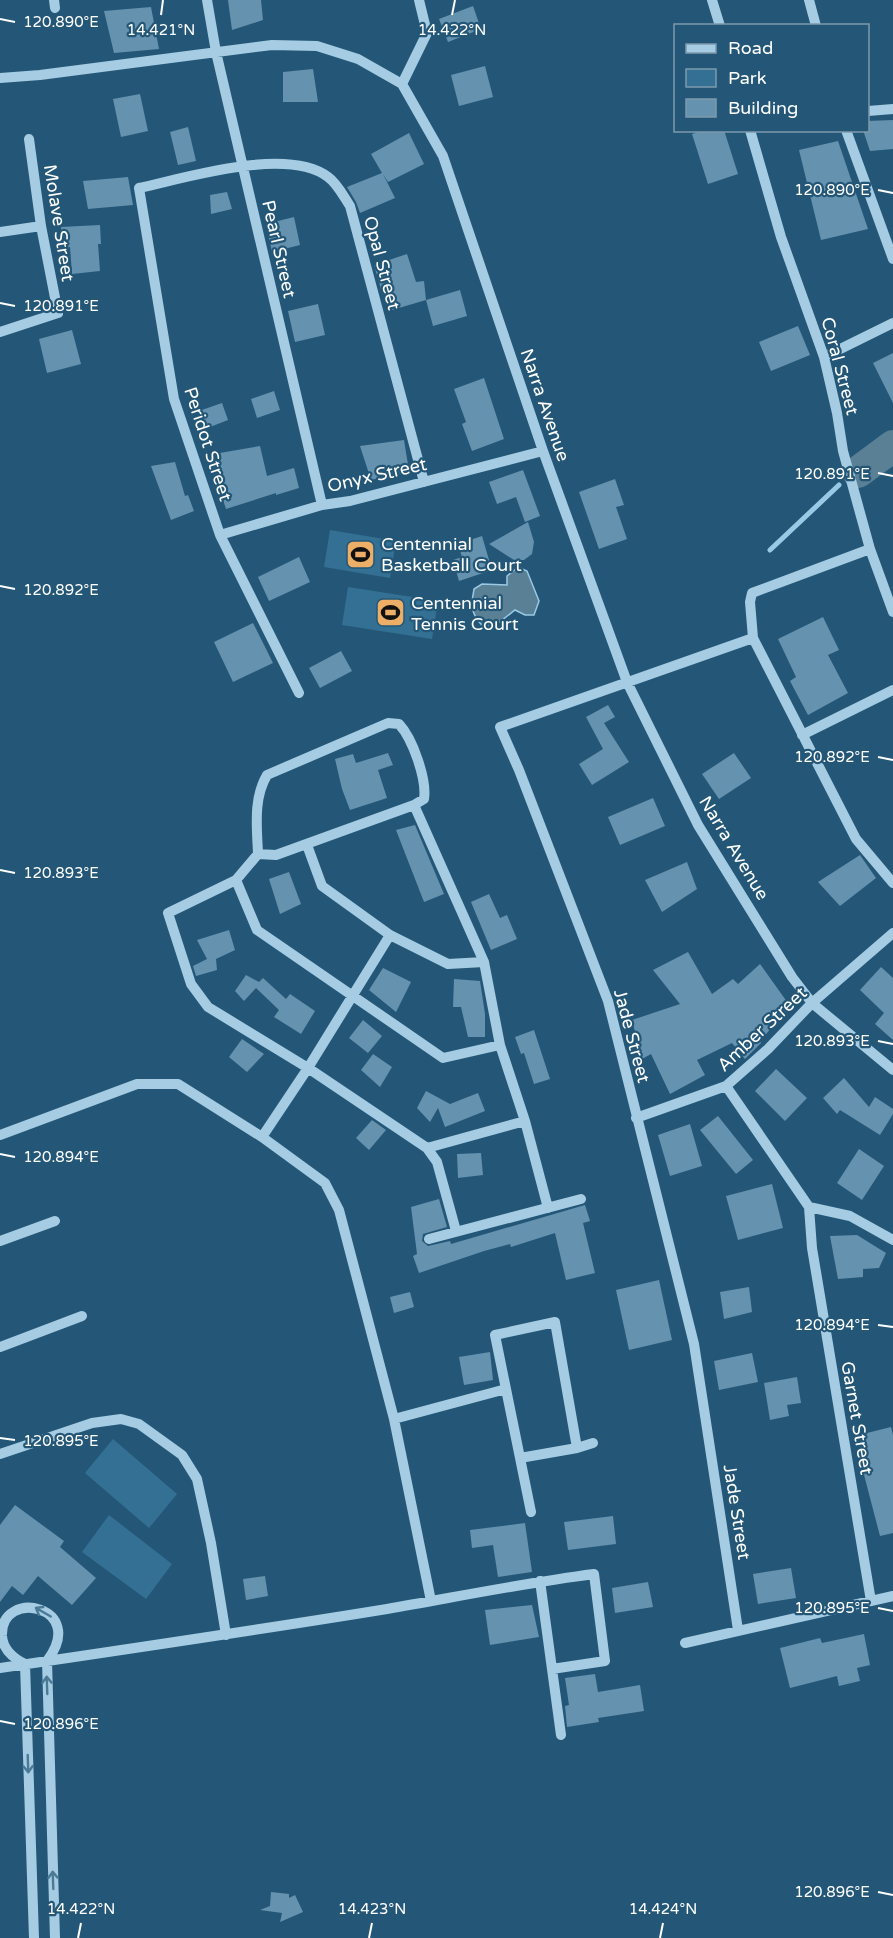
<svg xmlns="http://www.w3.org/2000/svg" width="893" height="1938" viewBox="0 0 893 1938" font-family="'Varela Round',sans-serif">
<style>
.green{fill:#347093}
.water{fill:#5a8096;stroke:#99c9e4;stroke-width:1.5}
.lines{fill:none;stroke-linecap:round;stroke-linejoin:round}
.stream{stroke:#99c9e4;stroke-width:5}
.river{stroke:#5a8096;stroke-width:32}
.building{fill:#6592ae}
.minor{stroke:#a5cce3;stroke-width:10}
.oneway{stroke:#4b7a97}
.ticks{fill:none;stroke:#fff;stroke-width:2}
.labels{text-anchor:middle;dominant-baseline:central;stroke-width:4.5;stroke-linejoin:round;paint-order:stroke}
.street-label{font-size:18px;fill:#fff;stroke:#245777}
.poi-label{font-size:18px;fill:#fff;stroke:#245777;text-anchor:start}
.ticks-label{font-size:15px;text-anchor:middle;fill:#fff;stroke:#245777;stroke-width:4.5;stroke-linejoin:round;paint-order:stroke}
</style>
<rect width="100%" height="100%" fill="#245777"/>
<path class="green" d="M330 530 396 541 390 578 324 567Z
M348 587 438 601 432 639 342 625Z
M113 1439 177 1494 149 1528 85 1473Z
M109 1515 172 1564 146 1599 82 1552Z"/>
<path class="water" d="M518 567 527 571 539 601 534 615H525L515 610 488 631C472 617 470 609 474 589L482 584 507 585V576Z"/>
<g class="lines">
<path class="stream" d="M770 550 839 485"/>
<path class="river" d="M858 472 893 446"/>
</g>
<path class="building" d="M228 0H261L263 20 232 30Z
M473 6 481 29 448 42 439 19Z
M151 7 159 49 114 53 104 11Z
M485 66 493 97 459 106 451 75Z
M313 69 318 102H283V72Z
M140 94 148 131 121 137 113 99Z
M893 120V149L870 151 863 130H867V121Z
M188 127 196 161 178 165 170 132Z
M704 130H724L738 174 708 184 692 134Z
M409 133 424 164 388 182 383 174 395 198 360 213 356 202 347 187 382 173 371 154Z
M838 141 868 229 821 240 799 150Z
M128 177 133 205 88 209 83 181Z
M227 192 232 209 211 214 210 195Z
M294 217 300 245 272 252 266 224Z
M100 225 101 244H98L100 271 72 274 70 247 62 248 61 227Z
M407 254 416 282 424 281 426 300 392 310 386 287 381 289 374 265Z
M460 290 467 316 433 326 426 300Z
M318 304 325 335 295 342 288 311Z
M798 326 810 355 771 371 759 342Z
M72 330 81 364 47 373 39 339Z
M893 353V403L873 363Z
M484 378 504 439 472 451 462 424 466 422 454 389Z
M274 391 280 410 257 418 251 399Z
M222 403 228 420 205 429 199 411Z
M404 440 409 471 371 480 360 446Z
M260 446 267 476 294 468 299 488 276 495V493L226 509 216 478 214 479V454Z
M175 462 185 496 188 495 194 511 171 520 151 466Z
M523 470 540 516 525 522 516 497 497 504 489 482Z
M615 479 624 505 616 507 627 539 599 549 579 492Z
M528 522 534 542 532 554 524 560H514L489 544Z
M482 536 492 570 459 581 453 560 462 557 458 544Z
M299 557 310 582 269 601 258 577Z
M823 617 839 650 828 655 848 693 808 715 790 681 796 677 778 639Z
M253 623 273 663 233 682 214 642Z
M341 651 352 671 320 688 309 668Z
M608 705 615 717 604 723 629 762 592 785 579 764 603 749 586 717Z
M388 753 393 765 378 770 387 798 350 810 342 789 335 759 353 754 356 763Z
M734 753 751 778 719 799 702 774Z
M653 798 665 826 620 845 608 817Z
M415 825 444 894 424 902 396 830Z
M860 855 876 878 840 906 818 882Z
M687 862 697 889 662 912 645 880Z
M289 872 301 904 280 914 269 879Z
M489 894 500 918 507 915 517 939 491 950 471 902Z
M229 930 235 950 216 959 217 970 196 976 193 966 207 959 197 940Z
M688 952 712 994 733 979 738 984 760 964 790 1006 760 1041 761 1043 745 1059 732 1043 697 1060 705 1075 670 1094 651 1054 642 1059 632 1020 680 1004 653 970Z
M881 967 893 978V1040L875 1024 884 1013 860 990Z
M383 968 411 982 396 1012 369 990Z
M246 975 259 982 263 978 286 999 290 994 315 1011 301 1034 274 1017 279 1010 256 988 244 1001 235 991Z
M454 979 480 981 485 1014V1037H468L461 1007H453Z
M363 1020 382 1036 368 1053 349 1038Z
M534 1030 550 1079 534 1084 524 1053 521 1054 515 1037Z
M242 1039 264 1054 247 1072 229 1057Z
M373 1054 392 1067 380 1087 361 1070Z
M776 1069 807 1098 785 1121 755 1091Z
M844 1078 869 1107 875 1097 893 1109V1114L880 1135 840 1110 837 1114 823 1098Z
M426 1091 450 1104 478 1093 485 1111 445 1127 438 1108 430 1122 417 1108Z
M718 1116 753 1160 736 1174 700 1130Z
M372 1120 386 1130 369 1150 356 1138Z
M690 1124 702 1166 670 1176 658 1135Z
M859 1149 884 1166 862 1200 837 1183Z
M481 1153 483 1175 458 1178 457 1154Z
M772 1184 783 1228 738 1240 726 1196Z
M439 1199 447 1227 423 1234 422 1241 428 1246 450 1241 451 1244 585 1205 590 1221 583 1223 595 1273 566 1280 555 1233 511 1247 510 1244 484 1251 419 1273 413 1256 417 1254 411 1207Z
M857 1235 886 1253 879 1268 863 1269V1277L838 1279 830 1236Z
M659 1280 672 1340 629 1350 616 1290Z
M749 1287 752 1312 724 1319 720 1292Z
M410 1292 414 1307 394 1313 390 1297Z
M490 1352 493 1380 464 1385 459 1357Z
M752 1353 758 1382 719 1390 714 1361Z
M797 1377 801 1403 787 1405 789 1416 770 1420 764 1383Z
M891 1427 893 1435V1533L880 1536 863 1471 867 1470 859 1435Z
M15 1505 64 1541 60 1547 96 1578 72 1605 38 1576 23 1595 12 1586 0 1602V1525Z
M613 1516 616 1544 568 1550 564 1522Z
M525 1523 532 1572 498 1577 493 1545 472 1548 470 1530Z
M791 1568 796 1598 758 1604 753 1574Z
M265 1576 268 1596 246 1600 243 1579Z
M648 1582 653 1607 615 1613 612 1588Z
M532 1605 539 1637 490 1645 485 1610Z
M864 1634 870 1665 857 1668 860 1681 839 1686 837 1676 790 1688 780 1648 820 1638 822 1643Z
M595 1674 598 1692 640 1685 644 1711 598 1718 599 1722 567 1727 565 1706 569 1705 565 1678Z
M271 1892 289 1894V1898L295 1895 303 1912 280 1922 282 1913 260 1910 270 1906Z"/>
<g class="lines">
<path class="minor" d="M54 0 55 8
M207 0 216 52 322 505
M712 0 720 26
M809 0 816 26
M0 78 40 75 272 45 317 46 358 59 402 84 443 156 543 451 627 682 698 825 792 977 812 1003 893 1070
M402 84 427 33 419 0
M868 111 893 109
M750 130 781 237 824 357 837 413 843 451 870 549 893 612
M846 130 893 259
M0 232 41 226
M0 332 58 313 41 226 29 139
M824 357 893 323
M220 535 322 505 350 501 543 451
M870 549 752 593 750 602 753 638 856 839 893 883
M299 693 220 535 174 399 139 188C186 178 287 146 328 177 337 183 344 197 350 206L424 482
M388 723 399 724C413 739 427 780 424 799L414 805 276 855 258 854C257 827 253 799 267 775Z
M802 735 893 690
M414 805 484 962 500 1045 525 1121 548 1208
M307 845 322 886 390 935 448 964 484 962
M258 854 236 880 168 913 191 984 208 1007 308 1068 427 1148 437 1162 456 1231
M236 880 257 930 443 1058 500 1045
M726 1086 809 1207 812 1248 871 1601
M636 1118 726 1086 768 1049 812 1003 893 933
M0 1135 137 1084H178L262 1137 325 1183 339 1210 394 1419 431 1601
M262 1137 308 1068 390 935
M427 1148 525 1121
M809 1207 850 1216 893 1240
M429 1239 581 1199
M0 1241 55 1221
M0 1347 82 1316
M394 1419 506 1389
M0 1454 92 1423 121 1419 139 1424 182 1455 197 1479 211 1543 226 1635
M520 1458 577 1448 593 1443
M531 1512 495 1335 555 1322 577 1448
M540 1581 561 1735
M738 1630 694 1344 608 1001 519 770 500 727 753 638
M685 1643 893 1596
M0 1668C129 1649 258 1630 387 1609 456 1597 524 1583 594 1574L605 1661 552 1669
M34 1938 25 1664C13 1658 3 1650 2 1636 0 1587 89 1606 47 1661L55 1938"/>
</g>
<defs><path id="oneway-shaft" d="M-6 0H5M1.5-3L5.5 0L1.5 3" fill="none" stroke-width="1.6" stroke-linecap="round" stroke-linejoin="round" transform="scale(1.5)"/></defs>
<g class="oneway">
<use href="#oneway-shaft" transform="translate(43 1612) rotate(-150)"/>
<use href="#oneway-shaft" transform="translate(47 1685) rotate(-92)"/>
<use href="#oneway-shaft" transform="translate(28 1764) rotate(88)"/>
<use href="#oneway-shaft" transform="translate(53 1880) rotate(-92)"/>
</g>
<path class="ticks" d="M161 15 163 0M452 15 455 0M0 19 15 22M878 190 893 193M0 303 15 306M878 473 893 476M0 586 15 589M878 757 893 760M0 870 15 873M878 1041 893 1044M0 1154 15 1157M878 1325 893 1327M0 1438 15 1440M878 1608 893 1611M0 1721 15 1724M878 1892 893 1895M78 1938 81 1923M369 1938 372 1923M660 1938 663 1923"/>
<defs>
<symbol id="stadium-square" viewBox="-11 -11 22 22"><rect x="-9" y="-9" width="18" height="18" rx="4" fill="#edaf68" stroke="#245777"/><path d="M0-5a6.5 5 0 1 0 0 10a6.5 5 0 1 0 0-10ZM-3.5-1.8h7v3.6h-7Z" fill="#111"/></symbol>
</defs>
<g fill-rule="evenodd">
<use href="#stadium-square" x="344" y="538" width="33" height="33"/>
<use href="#stadium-square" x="374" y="596" width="33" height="33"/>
</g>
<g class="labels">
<g class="street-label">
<text transform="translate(59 223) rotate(81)">Molave Street</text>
<text transform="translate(279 249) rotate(77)">Pearl Street</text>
<text transform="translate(382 263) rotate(75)">Opal Street</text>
<text transform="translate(840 366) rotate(75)">Coral Street</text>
<text transform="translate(545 405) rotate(71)">Narra Avenue</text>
<text transform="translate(208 444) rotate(72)">Peridot Street</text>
<text transform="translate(377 475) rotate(-13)">Onyx Street</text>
<text transform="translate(734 848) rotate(59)">Narra Avenue</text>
<text transform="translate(762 1029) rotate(-43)">Amber Street</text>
<text transform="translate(632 1036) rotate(75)">Jade Street</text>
<text transform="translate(857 1418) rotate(80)">Garnet Street</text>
<text transform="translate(737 1512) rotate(81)">Jade Street</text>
</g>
<g class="poi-label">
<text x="381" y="544">Centennial<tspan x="381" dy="21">Basketball Court</tspan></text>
<text x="411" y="603">Centennial<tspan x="411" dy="21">Tennis Court</tspan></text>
</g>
</g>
<g class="ticks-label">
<text x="61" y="27">120.890°E</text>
<text x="161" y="35">14.421°N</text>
<text x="452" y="35">14.422°N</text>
<text x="832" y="195">120.890°E</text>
<text x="61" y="311">120.891°E</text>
<text x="832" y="479">120.891°E</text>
<text x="61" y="595">120.892°E</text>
<text x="832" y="762">120.892°E</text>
<text x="61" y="878">120.893°E</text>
<text x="832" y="1046">120.893°E</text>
<text x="61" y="1162">120.894°E</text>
<text x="832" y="1330">120.894°E</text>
<text x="61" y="1446">120.895°E</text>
<text x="832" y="1613">120.895°E</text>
<text x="61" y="1729">120.896°E</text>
<text x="832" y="1897">120.896°E</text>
<text x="81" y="1914">14.422°N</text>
<text x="372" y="1914">14.423°N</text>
<text x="663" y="1914">14.424°N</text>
</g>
<rect x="674" y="24" width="195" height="108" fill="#245777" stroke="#7c9aad" stroke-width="1.5"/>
<rect x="686" y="44" width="30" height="9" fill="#a5cce3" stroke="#7c9aad" stroke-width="1.5"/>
<text x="728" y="54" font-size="18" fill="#ffffff">Road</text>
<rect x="686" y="69" width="30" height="18" fill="#347093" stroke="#7c9aad" stroke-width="1.5"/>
<text x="728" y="84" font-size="18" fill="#ffffff">Park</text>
<rect x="686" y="99" width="30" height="18" fill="#6592ae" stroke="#7c9aad" stroke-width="1.5"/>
<text x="728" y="114" font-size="18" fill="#ffffff">Building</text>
</svg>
